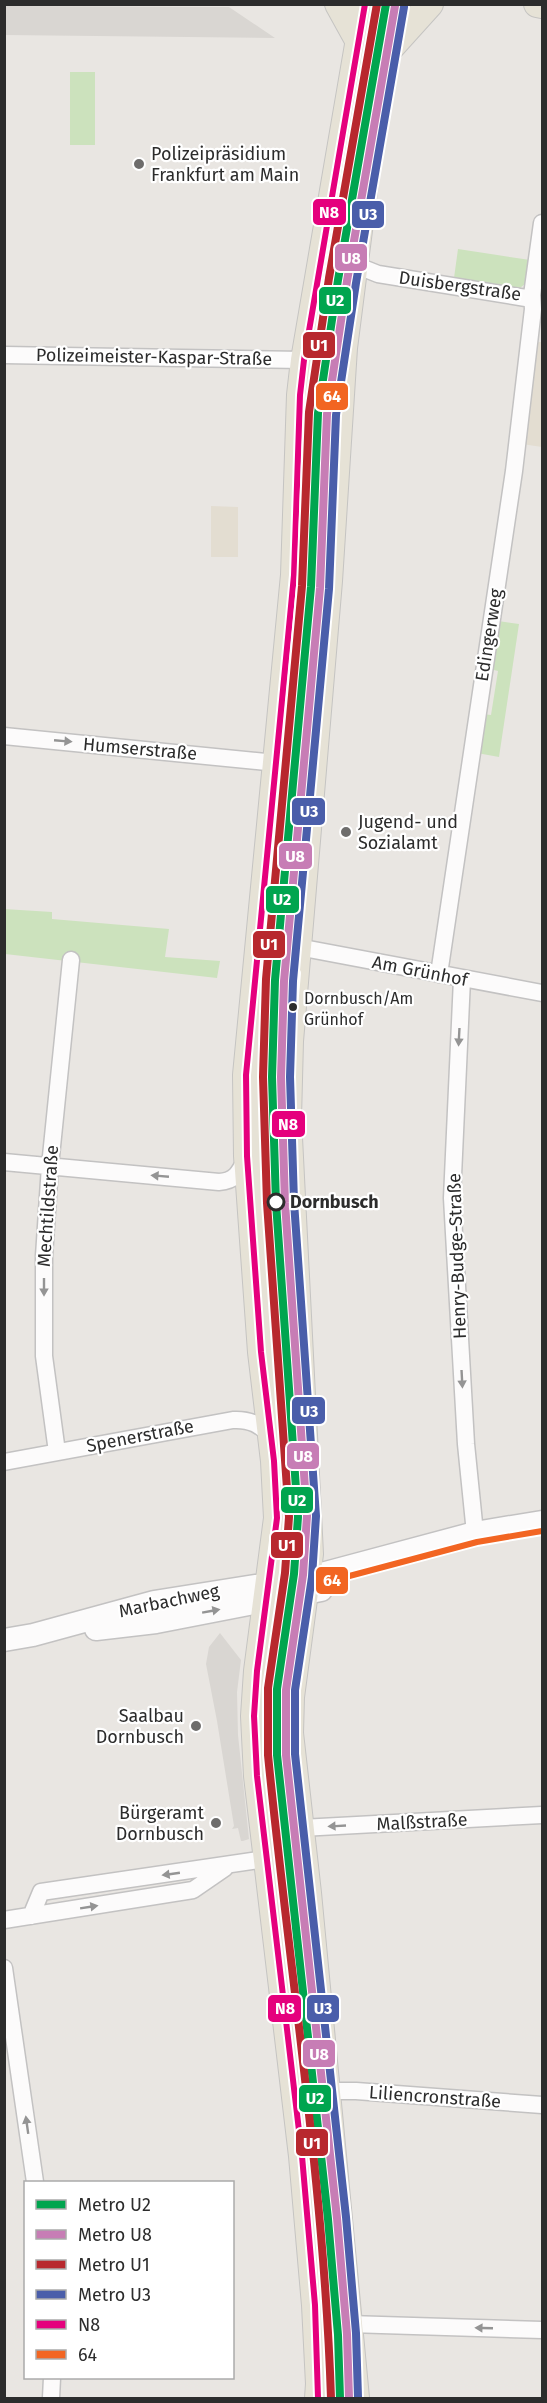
<svg xmlns="http://www.w3.org/2000/svg" width="547" height="2403" viewBox="0 0 547 2403" font-family="'Fira Sans',sans-serif">
<style>
.education{fill:#e3ddd1}
.green{fill:#cce2bd}
.plaza{fill:#d9d6d2}
.lines{fill:none;stroke-linecap:round;stroke-linejoin:round}
.street-casing{stroke:#c3c2c2;stroke-width:19}
.secondary-casing{stroke:#c3c2c2;stroke-width:25}
.primary-casing{stroke:#c5c4c2;stroke-width:28}
.street{stroke:#fcfbfb;stroke-width:16}
.secondary{stroke:#fcfbfb;stroke-width:22}
.primary{stroke:#e6e2d6;stroke-width:26}
.bus-1-casing{stroke:#fff;stroke-width:10}
.bus-2-casing{stroke:#fff;stroke-width:10}
.bus-1{stroke:#e5007d;stroke-width:6}
.bus-2{stroke:#f26522;stroke-width:6}
.metro-1-casing{stroke:#fff;stroke-width:12}
.metro-2-casing{stroke:#fff;stroke-width:12}
.metro-3-casing{stroke:#fff;stroke-width:12}
.metro-4-casing{stroke:#fff;stroke-width:12}
.metro-1{stroke:#00a54f;stroke-width:8}
.metro-2{stroke:#c77db5;stroke-width:8}
.metro-3{stroke:#b8282e;stroke-width:8}
.metro-4{stroke:#4a5eaa;stroke-width:8}
.oneway{fill:#949494}
.poi-dot{fill:#6e6d6c;stroke:#fff;stroke-width:2}
.bus-dot{fill:#2c2c2c;stroke:#fff;stroke-width:2}
.stop-dot{fill:#fff;stroke:#2c2c2c;stroke-width:3}
.labels{text-anchor:middle;dominant-baseline:central;stroke-width:4.5;stroke-linejoin:round;paint-order:stroke}
.bus-label{font-size:16px;fill:#2c2c2c;stroke:#fff;text-anchor:start}
.poi-label{font-size:18px;fill:#2c2c2c;stroke:#fff;text-anchor:start}
.street-label{font-size:18px;fill:#2c2c2c;stroke:#fff}
.stop-label{font-size:18px;font-weight:bold;fill:#2c2c2c;stroke:#fff;text-anchor:start}
.line-badge{stroke:#fff;stroke-width:2}
.badge-label{font-size:16px;text-anchor:middle;font-weight:bold;fill:#fff}
</style>
<rect width="100%" height="100%" fill="#e9e6e2"/>
<path class="education" d="M538 342H542V447L522 444Z
M211 506 238 507V557H211Z"/>
<path class="green" d="M369 53 328 339 324 340 321 338Z
M70 72H95V145H70Z
M458 249 530 260 526 283 520 288 454 278Z
M306 400 324 402 319 501 322 529 318 570 302 568Z
M498 621 519 624 499 757 477 753 483 714 491 715 498 671 490 669Z
M4 909 52 912V919L169 929 165 957 220 961 217 978 5 954Z"/>
<path class="plaza" d="M5 6 229 7 275 38 5 35Z
M220 1633 241 1660 237 1692 238 1735 249 1839 243 1841H241L238 1828 232 1829 234 1826 217 1721 206 1664 209 1647Z"/>
<g class="lines">
<defs>
<path id="street" d="M353 264 378 274 526 298 532 295 542 223
M4 355 304 360
M4 736 276 763
M298 947 542 993
M439 974 514 471 533 309 532 295
M462 979 452 1198 466 1444 475 1533
M4 1162 219 1182C235 1181 239 1173 246 1159
M57 1452 44 1356V1256L50 1166 71 960
M4 1462 233 1420C251 1419 260 1425 272 1437
M301 1828 542 1815
M31 1916 41 1892 265 1859
M4 1920 193 1890 225 1868
M4 1968 35 2182
M327 2091H356L542 2105
M349 2324 542 2330
M51 2398 52 2378"/>
<path id="secondary" d="M96 1629 156 1622 321 1590
M4 1640 33 1635 154 1602 307 1578 475 1533 542 1522"/>
<path id="primary" d="M338 4 359 42
M537 4 542 5
M384 55 430 4
M318 2398 319 2384 315 2305 302 2156 257 1776 254 1716 257 1671 277 1518 274 1461 261 1352 247 1156 246 1075 294 575 300 395 304 360 365 4
M356 2398 308 1893 290 1733 291 1697 310 1554 288 1118 290 1041 329 581 344 348 371 136 393 4"/>
</defs>
<use href="#street" class="street-casing"/>
<use href="#secondary" class="secondary-casing"/>
<use href="#primary" class="primary-casing"/>
<use href="#street" class="street"/>
<use href="#secondary" class="secondary"/>
<use href="#primary" class="primary"/>
<defs>
<path id="bus-1" d="M296 973 290 1041 288 1118 296 1275
M318 2398 315 2305 302 2156 257 1776 254 1716 257 1671 277 1518 274 1461 261 1352 247 1156 246 1075 294 575 300 395 304 360 365 4"/>
<path id="bus-2" d="M384 4 362 135 335 347 320 580 281 1041 279 1118 301 1518 298 1580 302 1585 308 1587 477 1542 542 1531"/>
</defs>
<use href="#bus-1" class="bus-1-casing"/>
<use href="#bus-2" class="bus-2-casing"/>
<use href="#bus-1" class="bus-1"/>
<use href="#bus-2" class="bus-2"/>
<defs>
<path id="metro-1" d="M340 2398 338 2335 328 2219 277 1755V1689L294 1574 298 1517 276 1203 272 1077 275 980 311 587 318 413 338 280 386 4"/>
<path id="metro-2" d="M349 2398 347 2334 337 2218 286 1755V1690L303 1575 307 1516 285 1203 281 1077 284 981 320 588 327 414 347 281 395 6"/>
<path id="metro-3" d="M331 2398C324 2183 289 1969 268 1755V1688L285 1573 289 1517 267 1203 263 1077 266 979 302 586 309 412 329 278 377 4"/>
<path id="metro-4" d="M358 2397 356 2333 346 2217 295 1754V1690L312 1577 316 1516 294 1202 290 1077 293 981 329 589 336 415 356 283 404 7"/>
</defs>
<use href="#metro-1" class="metro-1-casing"/>
<use href="#metro-2" class="metro-2-casing"/>
<use href="#metro-3" class="metro-3-casing"/>
<use href="#metro-4" class="metro-4-casing"/>
<use href="#metro-1" class="metro-1"/>
<use href="#metro-2" class="metro-2"/>
<use href="#metro-3" class="metro-3"/>
<use href="#metro-4" class="metro-4"/>
</g>
<defs><path id="oneway-solid" d="M-6-.8H1V-3.2L6.5 0L1 3.2V.8H-6Z" transform="scale(1.5)"/></defs>
<g class="oneway">
<use href="#oneway-solid" transform="translate(63 741) rotate(5)"/>
<use href="#oneway-solid" transform="translate(459 1037) rotate(93)"/>
<use href="#oneway-solid" transform="translate(160 1176) rotate(-175)"/>
<use href="#oneway-solid" transform="translate(44 1287) rotate(90)"/>
<use href="#oneway-solid" transform="translate(462 1379) rotate(87)"/>
<use href="#oneway-solid" transform="translate(211 1611) rotate(-10)"/>
<use href="#oneway-solid" transform="translate(337 1826) rotate(177)"/>
<use href="#oneway-solid" transform="translate(171 1874) rotate(172)"/>
<use href="#oneway-solid" transform="translate(89 1907) rotate(-9)"/>
<use href="#oneway-solid" transform="translate(27 2125) rotate(-98)"/>
<use href="#oneway-solid" transform="translate(484 2328) rotate(-178)"/>
</g>
<g class="poi-dot">
<circle cx="139" cy="164" r="6"/>
<circle cx="346" cy="832" r="6"/>
<circle cx="196" cy="1726" r="6"/>
<circle cx="216" cy="1823" r="6"/>
</g>
<circle class="bus-dot" cx="293" cy="1007" r="5"/>
<circle class="stop-dot" cx="276" cy="1202" r="8"/>
<g class="labels">
<g class="bus-label">
<text x="304" y="998">Dornbusch/Am<tspan x="304" dy="21">Grünhof</tspan></text>
</g>
<g class="poi-label">
<text x="151" y="154">Polizeipräsidium<tspan x="151" dy="21">Frankfurt am Main</tspan></text>
<text x="358" y="822">Jugend- und<tspan x="358" dy="21">Sozialamt</tspan></text>
<text x="184" y="1716" text-anchor="end">Saalbau<tspan x="184" dy="21">Dornbusch</tspan></text>
<text x="204" y="1813" text-anchor="end">Bürgeramt<tspan x="204" dy="21">Dornbusch</tspan></text>
</g>
<g class="street-label">
<text transform="translate(460 286) rotate(8)">Duisbergstraße</text>
<text transform="translate(154 357) rotate(1)">Polizeimeister-Kaspar-Straße</text>
<text transform="translate(489 635) rotate(-81)">Edingerweg</text>
<text transform="translate(140 749) rotate(5)">Humserstraße</text>
<text transform="translate(420 971) rotate(11)">Am Grünhof</text>
<text transform="translate(48 1206) rotate(-86)">Mechtildstraße</text>
<text transform="translate(457 1256) rotate(-92)">Henry-Budge-Straße</text>
<text transform="translate(140 1436) rotate(-11)">Spenerstraße</text>
<text transform="translate(169 1601) rotate(-12)">Marbachweg</text>
<text transform="translate(422 1822) rotate(-3)">Malßstraße</text>
<text transform="translate(435 2097) rotate(4)">Liliencronstraße</text>
</g>
<g class="stop-label">
<text x="290" y="1202">Dornbusch</text>
</g>
</g>
<g class="line-badge">
<rect x="312" y="198" width="35" height="28" rx="6" fill="#e5007d"/>
<rect x="351" y="200" width="34" height="29" rx="6" fill="#4a5eaa"/>
<rect x="334" y="243" width="34" height="29" rx="6" fill="#c77db5"/>
<rect x="318" y="286" width="34" height="29" rx="6" fill="#00a54f"/>
<rect x="302" y="331" width="34" height="28" rx="6" fill="#b8282e"/>
<rect x="315" y="382" width="34" height="29" rx="6" fill="#f26522"/>
<rect x="291" y="797" width="35" height="29" rx="6" fill="#4a5eaa"/>
<rect x="278" y="842" width="35" height="28" rx="6" fill="#c77db5"/>
<rect x="265" y="885" width="35" height="29" rx="6" fill="#00a54f"/>
<rect x="252" y="930" width="34" height="29" rx="6" fill="#b8282e"/>
<rect x="271" y="1110" width="35" height="28" rx="6" fill="#e5007d"/>
<rect x="291" y="1396" width="35" height="29" rx="6" fill="#4a5eaa"/>
<rect x="286" y="1442" width="34" height="28" rx="6" fill="#c77db5"/>
<rect x="280" y="1486" width="34" height="28" rx="6" fill="#00a54f"/>
<rect x="270" y="1531" width="34" height="28" rx="6" fill="#b8282e"/>
<rect x="315" y="1566" width="34" height="29" rx="6" fill="#f26522"/>
<rect x="306" y="1994" width="34" height="29" rx="6" fill="#4a5eaa"/>
<rect x="267" y="1994" width="35" height="29" rx="6" fill="#e5007d"/>
<rect x="302" y="2039" width="34" height="29" rx="6" fill="#c77db5"/>
<rect x="298" y="2084" width="34" height="29" rx="6" fill="#00a54f"/>
<rect x="295" y="2128" width="34" height="29" rx="6" fill="#b8282e"/>
</g>
<g class="badge-label">
<text x="329" y="218">N8</text>
<text x="368" y="220">U3</text>
<text x="351" y="264">U8</text>
<text x="335" y="306">U2</text>
<text x="319" y="351">U1</text>
<text x="332" y="402">64</text>
<text x="309" y="817">U3</text>
<text x="295" y="862">U8</text>
<text x="282" y="905">U2</text>
<text x="269" y="950">U1</text>
<text x="288" y="1130">N8</text>
<text x="309" y="1417">U3</text>
<text x="303" y="1462">U8</text>
<text x="297" y="1506">U2</text>
<text x="287" y="1551">U1</text>
<text x="332" y="1586">64</text>
<text x="323" y="2014">U3</text>
<text x="285" y="2014">N8</text>
<text x="319" y="2060">U8</text>
<text x="315" y="2104">U2</text>
<text x="312" y="2149">U1</text>
</g>
<rect width="547" height="2403" fill="none" stroke="#2c2c2c" stroke-width="12"/>
<rect x="24" y="2181" width="210" height="198" fill="#ffffff" stroke="#ababab" stroke-width="1.5"/>
<rect x="36" y="2200" width="30" height="9" fill="#00a54f" stroke="#ababab" stroke-width="1.5"/>
<text x="78" y="2211" font-size="18" fill="#2c2c2c">Metro U2</text>
<rect x="36" y="2230" width="30" height="9" fill="#c77db5" stroke="#ababab" stroke-width="1.5"/>
<text x="78" y="2241" font-size="18" fill="#2c2c2c">Metro U8</text>
<rect x="36" y="2260" width="30" height="9" fill="#b8282e" stroke="#ababab" stroke-width="1.5"/>
<text x="78" y="2271" font-size="18" fill="#2c2c2c">Metro U1</text>
<rect x="36" y="2290" width="30" height="9" fill="#4a5eaa" stroke="#ababab" stroke-width="1.5"/>
<text x="78" y="2301" font-size="18" fill="#2c2c2c">Metro U3</text>
<rect x="36" y="2320" width="30" height="9" fill="#e5007d" stroke="#ababab" stroke-width="1.5"/>
<text x="78" y="2331" font-size="18" fill="#2c2c2c">N8</text>
<rect x="36" y="2350" width="30" height="9" fill="#f26522" stroke="#ababab" stroke-width="1.5"/>
<text x="78" y="2361" font-size="18" fill="#2c2c2c">64</text>
</svg>
